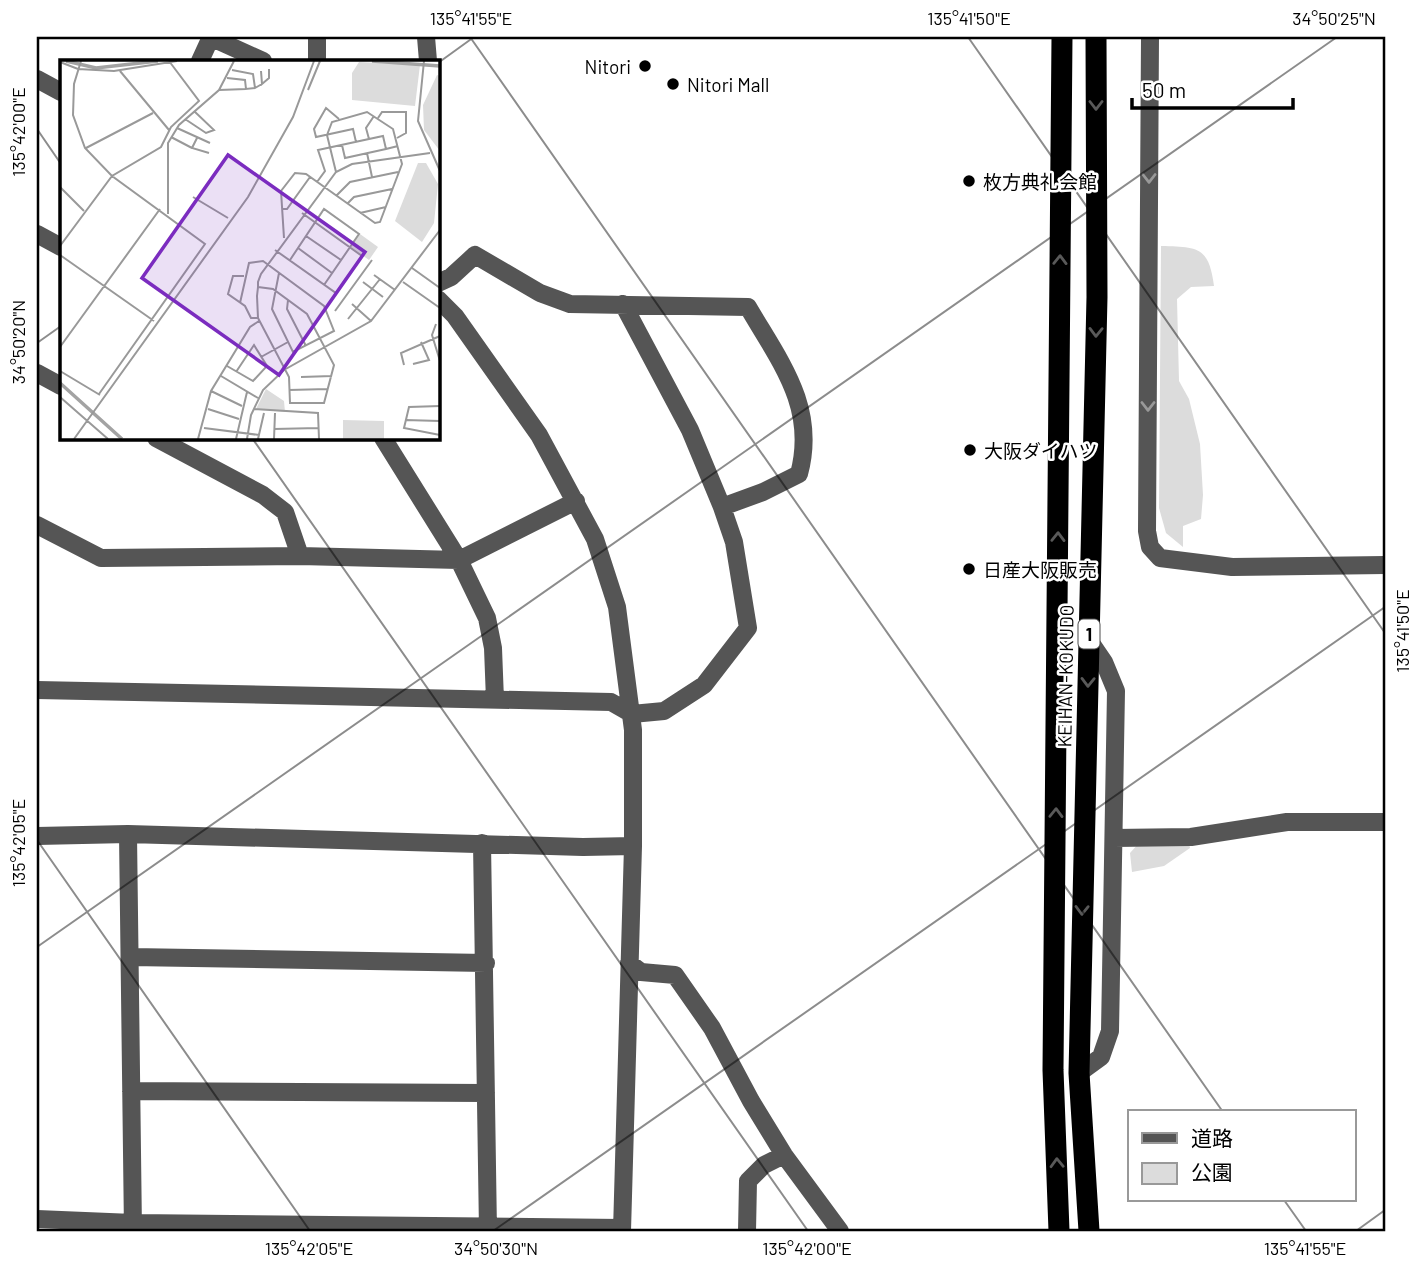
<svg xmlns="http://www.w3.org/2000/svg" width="1422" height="1268" viewBox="0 0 1422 1268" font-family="Barlow,'Noto Sans JP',sans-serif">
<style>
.green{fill:#dcdcdc}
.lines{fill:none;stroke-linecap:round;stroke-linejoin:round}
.minor{stroke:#555;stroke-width:18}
.highway{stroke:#000;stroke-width:21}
.oneway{stroke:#595959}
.oneway2{stroke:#999}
.ticks{fill:none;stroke:#000;stroke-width:2;stroke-opacity:0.45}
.poi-dot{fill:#000;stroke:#fff;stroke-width:2.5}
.labels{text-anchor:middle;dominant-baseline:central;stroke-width:5;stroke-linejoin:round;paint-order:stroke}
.shield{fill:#fff;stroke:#4c4c4c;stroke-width:2}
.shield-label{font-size:18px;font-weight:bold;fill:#000}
.poi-label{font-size:19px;fill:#000;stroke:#fff;text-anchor:start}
.street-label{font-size:19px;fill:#000;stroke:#fff}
.inset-river{fill:none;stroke:#a3a3a3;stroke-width:3.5}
.inset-road{fill:none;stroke:#999;stroke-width:2}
.view{fill:#7b2cbf;fill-opacity:0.15;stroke:#7b2cbf;stroke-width:3.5}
.inset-edge{fill:none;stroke:#000;stroke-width:3.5}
.neatline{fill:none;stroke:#000;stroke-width:2.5}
.ticks-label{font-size:18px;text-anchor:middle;fill:#000}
</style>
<rect width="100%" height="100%" fill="#fff"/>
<path class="green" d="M1161 246C1197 247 1209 246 1214 286L1191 287 1177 299 1179 381 1189 399 1200 444 1203 495 1201 519 1183 526V547L1166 533 1159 508Z
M1189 842 1190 848 1164 866 1132 872 1130 853 1139 843Z"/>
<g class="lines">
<path class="minor" d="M210 37 263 61
M317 37V61
M426 37 428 61
M1150 37 1147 531 1150 547 1160 558 1232 567 1385 565
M200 61 211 37
M37 79 61 92
M37 234 61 247
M438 283 451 277 475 255 540 293 570 304 748 307C780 362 817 407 799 474L763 492 722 507
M438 299 455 316 539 435 595 539 617 607 633 730V846L622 1231
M37 373 61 386
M156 438 263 495 285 512 300 556
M383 438 459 560 487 618 493 648 495 700
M37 525 101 558 300 556 459 560 576 501
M37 690 611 702 632 714 664 711 704 685 748 628 734 542 722 507 690 430 623 304
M128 834 133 1231
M37 836 128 834 583 847 633 846
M1114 838 1191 837 1287 822H1385
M482 843 488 1231
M131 957 486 963
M629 963 641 972 675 975 712 1028 751 1101 784 1155 840 1231
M1079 1073 1101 1057 1110 1031 1116 691 1104 662 1089 640
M131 1091 486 1093
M37 1219 133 1223 622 1228
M747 1231 748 1181 764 1165 784 1155"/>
<path class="highway" d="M1059 1231 1053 1070 1062 37
M1089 1231 1079 1073 1097 297 1096 37"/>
</g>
<defs><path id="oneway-chevron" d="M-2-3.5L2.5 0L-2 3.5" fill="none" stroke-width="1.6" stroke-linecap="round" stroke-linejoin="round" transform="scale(1.75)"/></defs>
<g class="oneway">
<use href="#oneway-chevron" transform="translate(1096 105) rotate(90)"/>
<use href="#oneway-chevron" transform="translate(1060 260) rotate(-89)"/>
<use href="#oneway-chevron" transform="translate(1096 332) rotate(91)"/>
<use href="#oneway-chevron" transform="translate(1058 537) rotate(-89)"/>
<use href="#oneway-chevron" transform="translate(1088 682) rotate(91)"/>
<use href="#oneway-chevron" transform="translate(1056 813) rotate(-89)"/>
<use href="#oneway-chevron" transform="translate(1082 910) rotate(91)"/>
<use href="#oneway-chevron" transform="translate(1057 1163) rotate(-92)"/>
</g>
<g class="oneway2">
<use href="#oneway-chevron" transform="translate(1149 178) rotate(90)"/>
<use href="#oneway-chevron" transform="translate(1148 406) rotate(90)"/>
</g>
<path class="ticks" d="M470 37 1223 1112M968 37 1385 633M438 63 474 37M37 129 61 164M37 343 61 326M252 438 808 1231M37 840 310 1231M37 947 1337 37M1284 1200 1306 1231M493 1231 1385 607M1356 1231 1385 1210"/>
<g class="poi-dot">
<circle cx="645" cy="66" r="7"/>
<circle cx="673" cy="84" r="7"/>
<circle cx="969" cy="181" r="7"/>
<circle cx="970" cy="450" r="7"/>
<circle cx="969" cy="569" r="7"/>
</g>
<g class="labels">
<rect class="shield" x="1078.5" y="619.5" width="21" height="29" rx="5"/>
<g class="shield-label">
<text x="1089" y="634">1</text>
</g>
<g class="poi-label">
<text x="631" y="66" text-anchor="end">Nitori</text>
<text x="687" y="84">Nitori Mall</text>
<text x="983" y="181">枚方典礼会館</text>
<text x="984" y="450">大阪ダイハツ</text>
<text x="983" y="569">日産大阪販売</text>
</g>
<g class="street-label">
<text transform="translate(1065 676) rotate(-89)">KEIHAN-KOKUDO</text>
</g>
</g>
<g transform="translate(60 60)">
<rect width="380" height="380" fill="#fff"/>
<path d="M299 2 360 5 355 46 292 40V13ZM377 15 380 16V91L364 70 363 45ZM358 103H366L378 124 374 163 362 182 335 161ZM300 174 318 187 309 200 291 187ZM206 329 224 341 225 352 196 349ZM283 360 324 361V379H283Z" fill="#dcdcdc"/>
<path class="inset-river" d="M6 1 36 8 98 1M312 1 380 6M0 323 62 379"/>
<path class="inset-road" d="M21 1 14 24 13 55 25 88 52 116 145 184 39 334M364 1 358 61 380 111M0 2 18 9 54 11 117 1M172 10 193 14 195 28 202 24M60 11 109 70M201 11 202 24 209 18V9M167 18 185 20 186 29 195 28M159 30 186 29M248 30 260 1M318 58 322 52H346V73L337 78M125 59 146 73 154 70 134 51M279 59 266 48 254 69 256 77 293 69 296 82M117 68 150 83M111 77 132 88M137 78 132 88 149 93M309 79 306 68 314 56M282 85 285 98 326 89M26 88 93 53M307 93 312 117M257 122 265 111 258 90 323 76 326 89 338 86M0 127 24 151M276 136 290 122 338 112M133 137 168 158M287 144 294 137 332 129M222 149H227L250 117M300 153 326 147M108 154V83L119 65 159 30 174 1M246 176 281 200M224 178 221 131 235 113 246 114 315 163 320 162 342 104 333 69 307 52 272 62 267 75 276 112M0 186 52 116 101 87 111 67 139 41 109 1M238 188 272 213M215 190 276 233 302 196 242 153M0 195 94 261M230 200 264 149 299 174 264 225M352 208 380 228M314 215 335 230M184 216H173L168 234 185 246 191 258H198M303 222 323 237M343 222 380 248M198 227 213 229 247 254 274 305 264 343H230L229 317 198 258 197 236 198 227V222L201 214 276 112 292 104 370 93M228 240 227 249 246 286M180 243 189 203 203 201 264 246 274 271 233 292 212 249 219 213M292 244 311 261M275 251 312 200M288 259 320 219M376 264 372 275 380 301M0 287 100 149M201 297 228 282M353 304 369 300 361 282M344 305 341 293 380 276M167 306 193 321 207 306 194 285 176 312M0 311 40 335M161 316 198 338M241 317 272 316M229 330 268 329M151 331 182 346M0 337 48 379M380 346 349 347 344 368 380 375M148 349 179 359M194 349 258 353 259 379M345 360 380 361M144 368 199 375M214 369 259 368M14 379 188 137 233 57 254 1M138 379 151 331 190 267 199 261M176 379 187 332M187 379 191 355 203 330 224 310 311 261 380 170M198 379 204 353M214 379 215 353"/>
<path class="view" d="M168 95 305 192 219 315 82 218Z"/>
<rect width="380" height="380" class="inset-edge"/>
</g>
<rect width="1422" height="1268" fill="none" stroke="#ffffff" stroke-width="77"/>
<rect x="1128" y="1110" width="228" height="91" fill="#ffffff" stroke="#999999" stroke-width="2"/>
<rect x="1142" y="1133" width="35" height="10" fill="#555555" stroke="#999999" stroke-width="2"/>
<text x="1191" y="1146" font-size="21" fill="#000000">道路</text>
<rect x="1142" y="1163" width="35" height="21" fill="#dcdcdc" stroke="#999999" stroke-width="2"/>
<text x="1191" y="1180" font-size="21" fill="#000000">公園</text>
<path d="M1132 98v10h161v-10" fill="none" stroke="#000000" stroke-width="3.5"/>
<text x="1142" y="98" font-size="21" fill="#000000" stroke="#ffffff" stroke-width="5" paint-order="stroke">50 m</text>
<rect x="38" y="38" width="1346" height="1192" class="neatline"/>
<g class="ticks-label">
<text x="471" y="25">135°41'55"E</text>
<text x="969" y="25">135°41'50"E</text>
<text x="1334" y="25">34°50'25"N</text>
<text transform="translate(19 132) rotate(-90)" y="6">135°42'00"E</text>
<text transform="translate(19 342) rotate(-90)" y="6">34°50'20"N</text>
<text transform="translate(1403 631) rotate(-90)" y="6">135°41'50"E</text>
<text transform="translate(19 843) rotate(-90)" y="6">135°42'05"E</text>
<text x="309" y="1255">135°42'05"E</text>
<text x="496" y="1255">34°50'30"N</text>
<text x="807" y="1255">135°42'00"E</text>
<text x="1305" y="1255">135°41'55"E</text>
</g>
</svg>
